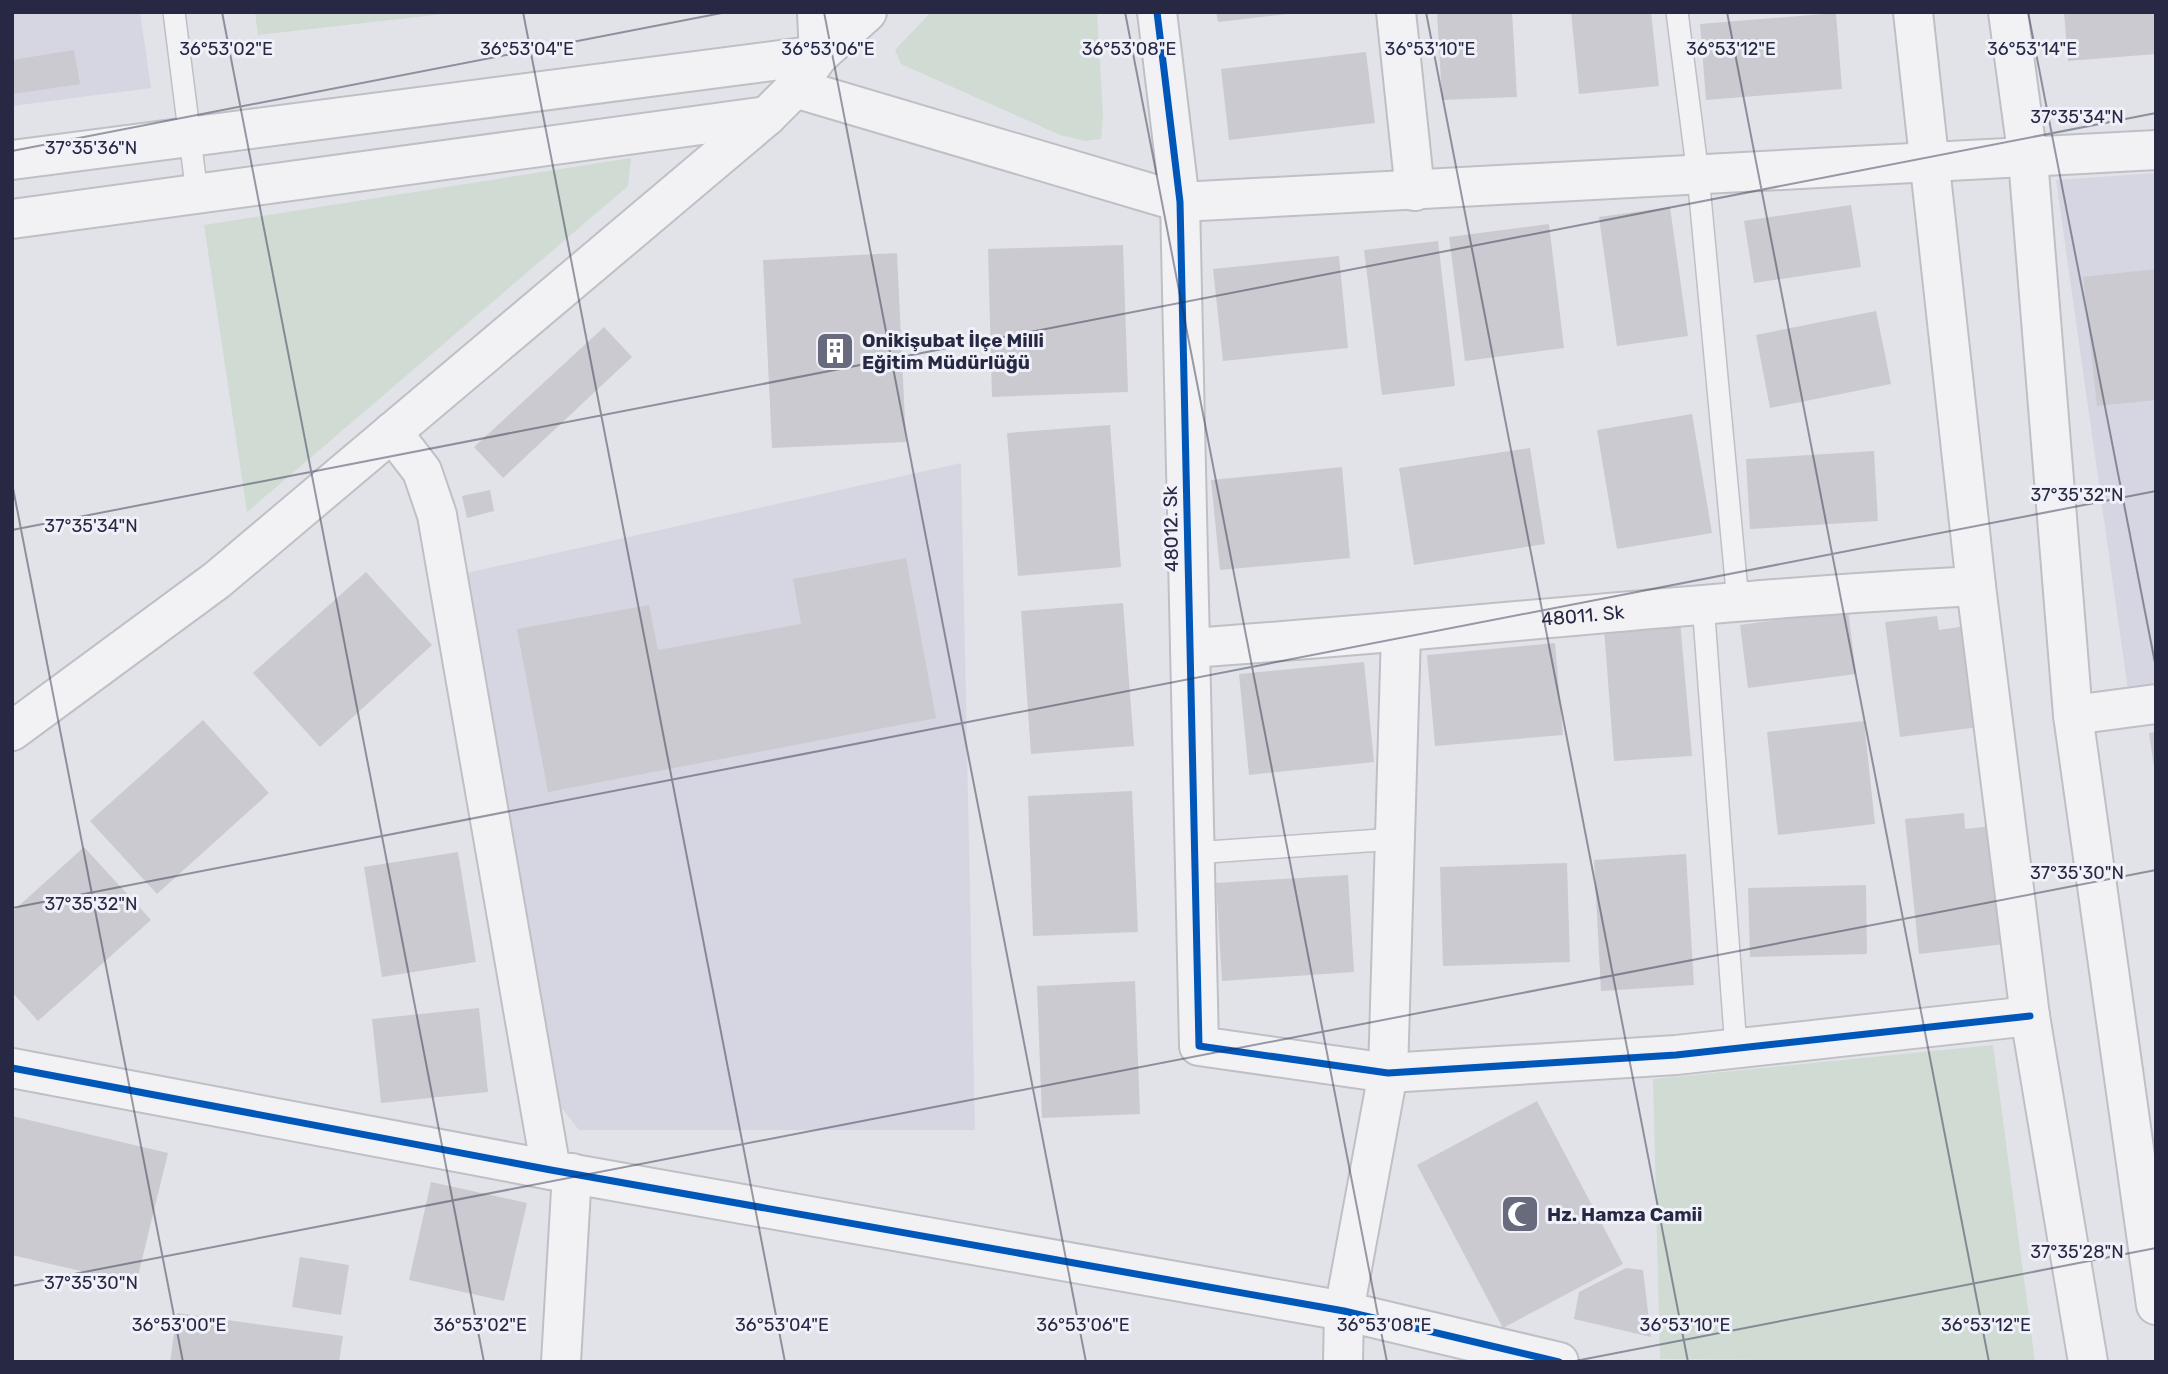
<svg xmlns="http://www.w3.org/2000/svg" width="2168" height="1374" viewBox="0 0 2168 1374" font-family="Rubik,sans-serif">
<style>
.built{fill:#d5d6e1}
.green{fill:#cfdbd3}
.building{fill:#cacad0}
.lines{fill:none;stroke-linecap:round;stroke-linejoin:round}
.lane-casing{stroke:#bfc0c6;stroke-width:24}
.street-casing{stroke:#bfc0c6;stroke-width:42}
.lane{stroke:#f2f2f4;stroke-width:21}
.street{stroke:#f2f2f4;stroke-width:38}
.cycleway-casing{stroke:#f0f1f8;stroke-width:11}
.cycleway{stroke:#0057b8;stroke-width:7}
.ticks{fill:none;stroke:#272944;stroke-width:2;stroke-opacity:0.45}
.labels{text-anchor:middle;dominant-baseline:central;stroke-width:6;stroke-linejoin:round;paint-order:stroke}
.poi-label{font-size:19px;font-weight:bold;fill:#272944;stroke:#f0f1f8;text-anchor:start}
.street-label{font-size:19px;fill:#272944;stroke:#f0f1f8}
.ticks-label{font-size:18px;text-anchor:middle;fill:#272944;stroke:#f0f1f8;stroke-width:6;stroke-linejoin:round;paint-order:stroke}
</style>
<rect width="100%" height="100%" fill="#e2e3e8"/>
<path class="built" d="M12 12H140L151 88 12 106Z
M2156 173V686L2128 690 2056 180Z
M961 463 975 1130H579L553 1097 466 573Z"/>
<path class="green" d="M255 12H461L258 35Z
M931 12H1097L1103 116 1101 139 1086 141 1060 135 901 64 895 50Z
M631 158 628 186 247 512 204 225Z
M1993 1045 2035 1362 1660 1359 1653 1079Z"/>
<path class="building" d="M1216 12H1287V14L1218 22Z
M1437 12H1512L1517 97 1442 100Z
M1571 12H1651L1659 86 1579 94Z
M2064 12H2156V54L2068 61Z
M1836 13 1842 89 1706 100 1700 24Z
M74 50 80 84 12 94V60Z
M1366 52 1375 123 1229 140 1221 69Z
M1851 205 1861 267 1754 283 1744 221Z
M1670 207 1688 336 1617 346 1599 217Z
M1549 224 1564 348 1465 361 1449 237Z
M1438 241 1455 386 1382 395 1364 250Z
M1123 245 1128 392 992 397 988 249Z
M897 253 906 442 772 448 763 260Z
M1339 256 1348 348 1223 361 1213 269Z
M2156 269V400L2097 406 2083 277Z
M1876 311 1891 384 1770 408 1756 335Z
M604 327 632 357 503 478 474 447Z
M1692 414 1712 533 1617 549 1597 430Z
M1110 425 1121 567 1018 576 1007 433Z
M1530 448 1545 544 1414 565 1399 468Z
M1874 451 1878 521 1750 529 1746 459Z
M1342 467 1350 558 1220 570 1211 480Z
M490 490 494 511 467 518 462 496Z
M906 558 936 718 548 792 517 629 649 605 658 650 801 624 793 579Z
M366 572 432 645 320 747 253 673Z
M1123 603 1134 746 1031 754 1021 611Z
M1848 610 1856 674 1748 688 1740 625Z
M1937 616 1939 630 1966 626 1979 727 1900 737 1885 622Z
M1680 621 1692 756 1614 761 1604 628Z
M1555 643 1563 735 1435 746 1427 655Z
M1364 662 1374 762 1249 775 1239 674Z
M203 720 269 793 157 894 90 821Z
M1864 721 1875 824 1778 835 1767 732Z
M2156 732V767H2154L2149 733Z
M1132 791 1138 932 1033 936 1028 796Z
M1964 813 1965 829 1992 826 2005 944 1919 954 1905 819Z
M84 847 151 920 38 1021 12 992V912Z
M458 852 476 962 382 977 364 867Z
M1686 854 1694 985 1601 991 1594 860Z
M1567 863 1570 962 1443 966 1440 867Z
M1348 875 1354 972 1222 981 1216 883Z
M1866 885 1867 954 1750 957 1748 888Z
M1135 981 1140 1114 1042 1118 1037 986Z
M479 1008 488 1092 381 1103 372 1019Z
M1537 1101 1623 1264 1503 1328 1417 1165Z
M12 1116 168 1153 136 1284 12 1255Z
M431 1182 527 1203 504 1301 409 1280Z
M300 1257 349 1265 341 1315 292 1307Z
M1626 1268 1643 1270 1651 1337 1574 1319 1579 1292Z
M177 1313 343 1336 339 1362H170Z"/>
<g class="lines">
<defs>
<path id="lane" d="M174 12 197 194
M1677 12 1698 175 1738 602
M1703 603 1736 1048
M1194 853 1395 839"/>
<g id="street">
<path d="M1157 12 1180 202 1199 1046 1388 1073 1676 1055 2030 1016"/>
<path d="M1396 12 1415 191"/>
<path d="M1913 12 1976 586 2030 1016 2088 1362"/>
<path d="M2008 12 2028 159 2073 715 2156 1305"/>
<path d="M795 88 1180 202 2156 150"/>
<path d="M12 160 819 55 817 12"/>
<path d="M12 219 767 116"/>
<path d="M392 432 422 471 437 515 551 1170"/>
<path id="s1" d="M1190 648C1452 630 1714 599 1976 586"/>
<path d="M2073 715 2156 704"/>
<path d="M12 731 217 580 767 116 795 88 819 55 867 12"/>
<path d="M12 1068 551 1170 1344 1311 1559 1362"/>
<path d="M561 1362 572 1173"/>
<path d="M1343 1362 1344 1311 1388 1073 1401 633"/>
</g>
</defs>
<use href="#lane" class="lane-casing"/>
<use href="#street" class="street-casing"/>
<use href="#lane" class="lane"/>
<use href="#street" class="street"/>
<defs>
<path id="cycleway" d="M1157 12 1180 202 1199 1046 1388 1073 1676 1055 2030 1016
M12 1068 551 1170 1344 1311 1559 1362"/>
</defs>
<use href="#cycleway" class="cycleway-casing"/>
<use href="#cycleway" class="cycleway"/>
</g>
<path class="ticks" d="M222 12 484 1362M523 12 785 1362M824 12 1086 1362M1125 12 1387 1362M1426 12 1688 1362M1727 12 1989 1362M2028 12 2156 668M12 151 727 12M12 483 183 1362M12 530 2156 113M12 908 2156 491M12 1286 2156 870M1570 1362 2156 1248"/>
<defs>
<symbol id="building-square" viewBox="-11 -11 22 22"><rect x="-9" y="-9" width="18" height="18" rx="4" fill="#686a7d" stroke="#f0f1f8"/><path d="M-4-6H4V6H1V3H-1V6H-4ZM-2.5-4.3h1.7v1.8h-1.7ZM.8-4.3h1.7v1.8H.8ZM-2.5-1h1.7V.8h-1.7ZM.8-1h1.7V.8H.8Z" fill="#fff"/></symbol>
<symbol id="mosque-square" viewBox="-11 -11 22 22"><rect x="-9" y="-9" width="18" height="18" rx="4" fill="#686a7d" stroke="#f0f1f8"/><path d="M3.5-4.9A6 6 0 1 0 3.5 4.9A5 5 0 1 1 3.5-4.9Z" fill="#fff"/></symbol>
</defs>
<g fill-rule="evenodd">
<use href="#building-square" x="813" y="329" width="44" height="44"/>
<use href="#mosque-square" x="1498" y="1192" width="44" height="44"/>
</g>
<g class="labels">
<g class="poi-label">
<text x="862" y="340">Onikişubat İlçe Milli<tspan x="862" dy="22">Eğitim Müdürlüğü</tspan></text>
<text x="1547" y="1214">Hz. Hamza Camii</text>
</g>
<g class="street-label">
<text transform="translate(1171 529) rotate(-91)">48012. Sk</text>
<text stroke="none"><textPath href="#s1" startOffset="394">48011. Sk</textPath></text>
</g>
</g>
<g class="ticks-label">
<text x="226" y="55">36°53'02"E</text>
<text x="527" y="55">36°53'04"E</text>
<text x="828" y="55">36°53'06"E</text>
<text x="1129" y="55">36°53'08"E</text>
<text x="1430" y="55">36°53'10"E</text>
<text x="1731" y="55">36°53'12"E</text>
<text x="2032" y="55">36°53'14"E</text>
<text x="2077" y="123">37°35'34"N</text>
<text x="91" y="154">37°35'36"N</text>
<text x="2077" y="501">37°35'32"N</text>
<text x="91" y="532">37°35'34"N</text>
<text x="2077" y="879">37°35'30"N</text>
<text x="91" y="910">37°35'32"N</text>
<text x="2077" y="1258">37°35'28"N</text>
<text x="91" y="1289">37°35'30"N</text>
<text x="179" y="1331">36°53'00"E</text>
<text x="480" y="1331">36°53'02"E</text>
<text x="782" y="1331">36°53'04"E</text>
<text x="1083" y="1331">36°53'06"E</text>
<text x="1384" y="1331">36°53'08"E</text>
<text x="1685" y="1331">36°53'10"E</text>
<text x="1986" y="1331">36°53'12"E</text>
</g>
<rect width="2168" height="1374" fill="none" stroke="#272944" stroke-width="28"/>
</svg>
